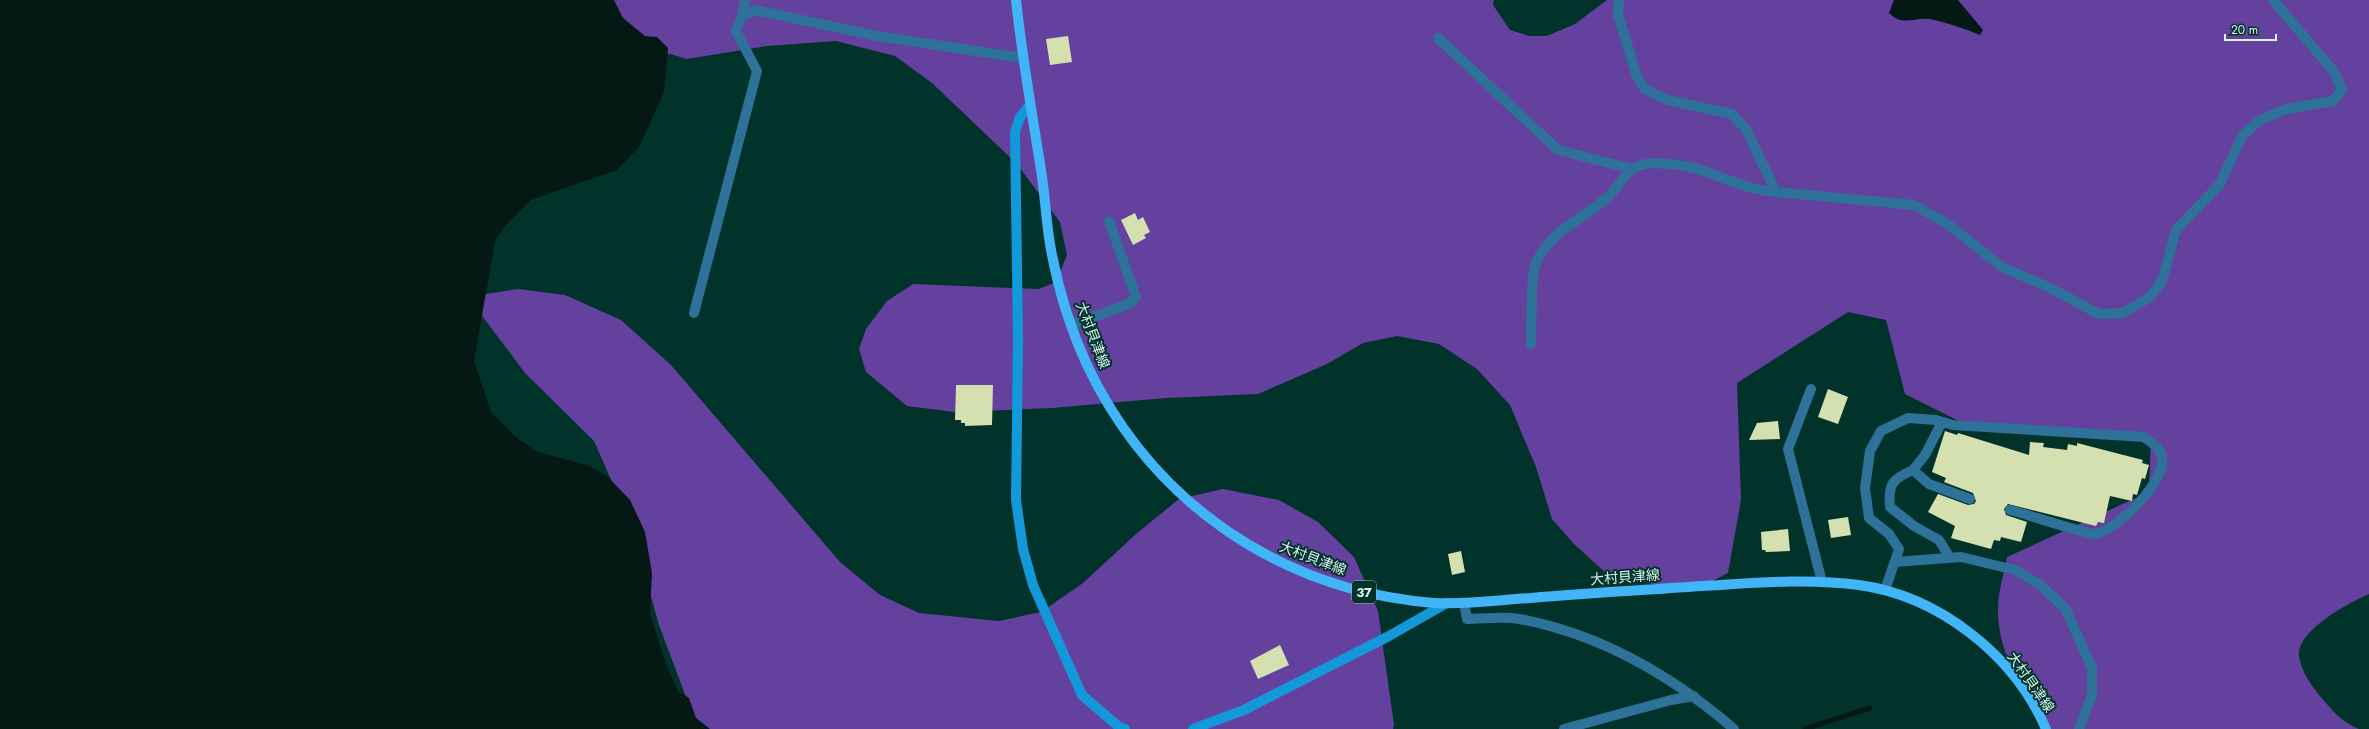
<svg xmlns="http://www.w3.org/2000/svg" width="2369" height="729" viewBox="0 0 2369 729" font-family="Jost,'Noto Sans JP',sans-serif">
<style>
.forest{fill:#64419e}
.water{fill:#041814}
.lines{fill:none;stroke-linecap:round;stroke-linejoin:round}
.stream{stroke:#041814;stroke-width:5}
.building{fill:#d5e0b0}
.lane{stroke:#2e7299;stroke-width:10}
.street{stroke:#2e7299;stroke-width:10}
.secondary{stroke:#1399d9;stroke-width:10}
.primary{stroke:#41b5f7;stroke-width:10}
.labels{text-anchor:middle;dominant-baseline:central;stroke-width:4;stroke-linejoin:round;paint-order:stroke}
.shield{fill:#02332b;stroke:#97bab2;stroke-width:1}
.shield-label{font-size:13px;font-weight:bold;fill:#d7f4ec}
.street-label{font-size:14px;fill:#d7f4ec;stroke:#02332b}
</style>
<rect width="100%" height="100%" fill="#02332b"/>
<path class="forest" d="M605 0H1494L1493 5 1510 30 1529 36H1547L1575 24 1607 0H2369V594C2349 603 2297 630 2299 656 2301 671 2311 685 2320 696 2333 711 2340 721 2359 729H2044C2024 693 1997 652 1998 609 1998 592 2004 574 2007 557L2149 492 2151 437 1975 425 1957 420 1905 394 1886 320 1848 312 1737 383 1741 500 1728 573 1697 589 1652 584 1606 573 1574 544 1552 519 1536 467 1510 405 1477 369 1439 344 1397 336 1363 343 1327 364 1258 394 1166 398 1052 408 954 412 907 406 866 372 859 349 866 329 887 301 913 284 1039 289 1056 282 1067 255 1060 222 1017 164 932 83 895 56 836 41 767 46 687 59 647 47Z
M518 289 565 295 621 320 671 365 840 562 880 595 919 613 999 621 1041 612 1083 583 1136 534 1179 499 1223 489 1279 500 1318 522 1354 557 1378 611 1394 725 1393 729H698L659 625 631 525 594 441 525 373 468 297Z"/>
<path class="water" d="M0 0H614L623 18 645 36 657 37 668 48 664 92 639 147 617 170 531 200 505 226 495 241 474 361 491 412 517 438 538 452 587 465 606 475 630 500 645 532 652 573 650 614 666 664 678 691 689 698 696 718 710 729H0Z
M1894 0H1958L1983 30 1980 35C1963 28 1948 23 1930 19 1913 17 1903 27 1889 13Z"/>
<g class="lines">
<path class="stream" d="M1805 729 1870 708"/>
</g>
<path class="building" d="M1068 36 1072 62 1050 65 1046 39Z
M1135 213 1138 220 1143 217 1150 232 1144 235 1146 238 1133 245 1121 220Z
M956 385H993L992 425 965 426V423H961V420H955Z
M1828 389 1848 397 1838 424 1818 417Z
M1778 421 1780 439 1749 440 1757 423Z
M1945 431 1957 435 1958 433 2029 455 2030 442 2044 443 2043 447 2067 450 2068 444 2077 446V443L2143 460 2142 463 2149 465 2145 479 2142 478 2137 495 2133 494 2132 501 2110 496 2104 523 2098 522 2096 526 2008 504 2004 509 2006 515 2027 522 2021 542 2001 537 2000 541 1994 540 1991 549 1951 538 1955 526 1928 512 1938 494 1968 505 1974 504 1976 501 1973 493 1944 482 1946 478 1932 472Z
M1848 517 1851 535 1831 538 1828 520Z
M1788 529 1790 551 1766 552 1765 550H1762L1761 532Z
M1461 551 1465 572 1452 575 1448 554Z
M1280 645 1289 665 1258 679 1250 661Z"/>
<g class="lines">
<path class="lane" d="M1438 38 1558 150 1633 169
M1776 192 1914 205 1949 225 2002 267 2048 287 2099 314 2123 313 2150 297 2162 281 2176 230 2220 184 2242 136 2260 120 2286 109 2333 101 2342 90 2335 73 2273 0
M1531 344C1532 326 1530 278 1536 263 1550 230 1584 219 1609 196 1617 188 1623 176 1633 169 1643 162 1657 163 1668 164 1706 165 1738 190 1776 192L1746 129 1732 114 1667 100 1645 89 1637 77 1618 14 1619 0
M1564 729 1671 700 1694 696"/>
<path class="street" d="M742 16 745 0
M694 313 757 71 736 31 742 16 755 10 877 36 1022 58
M1072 325 1129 304 1136 297 1109 221
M1811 389 1788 449 1822 582
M1913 470 1925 455 1942 422
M1950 558 1939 540 1914 526 1890 507C1888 484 1892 479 1913 470L1929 484 1970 499
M1895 562 1961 557 2015 570 2039 584 2065 608 2092 668V695L2079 729
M1885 590 1899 549 1889 534 1869 518 1865 488 1870 451 1881 431 1908 418 1936 420 1953 425 2144 437C2148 441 2158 446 2160 451 2174 476 2118 529 2096 534 2088 535 2023 513 2010 510
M1464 603 1467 619C1484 619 1503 616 1519 619 1601 634 1671 675 1734 729"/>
<path class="secondary" d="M1030 105 1020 117 1015 132 1018 339 1016 500 1023 549 1033 585 1082 695 1119 727 1125 729
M1193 729 1244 710 1389 636 1447 603"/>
<path class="primary" d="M1016 0C1022 57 1032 113 1041 170 1045 195 1046 220 1050 244 1057 285 1070 328 1087 365 1153 504 1282 591 1434 603 1466 605 1499 600 1531 598 1588 593 1645 590 1702 586 1754 583 1807 578 1859 585 1939 596 2014 655 2046 729"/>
</g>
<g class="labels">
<rect class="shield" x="1352" y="581" width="24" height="22" rx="3"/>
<g class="shield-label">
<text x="1364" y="592">37</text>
</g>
<g class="street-label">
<text transform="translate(1093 335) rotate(69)">大村貝津線</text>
<text transform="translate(1313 558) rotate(21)">大村貝津線</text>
<text transform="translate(1625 577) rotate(-4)">大村貝津線</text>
<text transform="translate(2031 682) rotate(55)">大村貝津線</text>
</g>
</g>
<path d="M2225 34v6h51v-6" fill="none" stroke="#d7f4ec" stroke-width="2"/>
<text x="2231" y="34" font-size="12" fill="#d7f4ec" stroke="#02332b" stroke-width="3" paint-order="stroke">20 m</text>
</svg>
